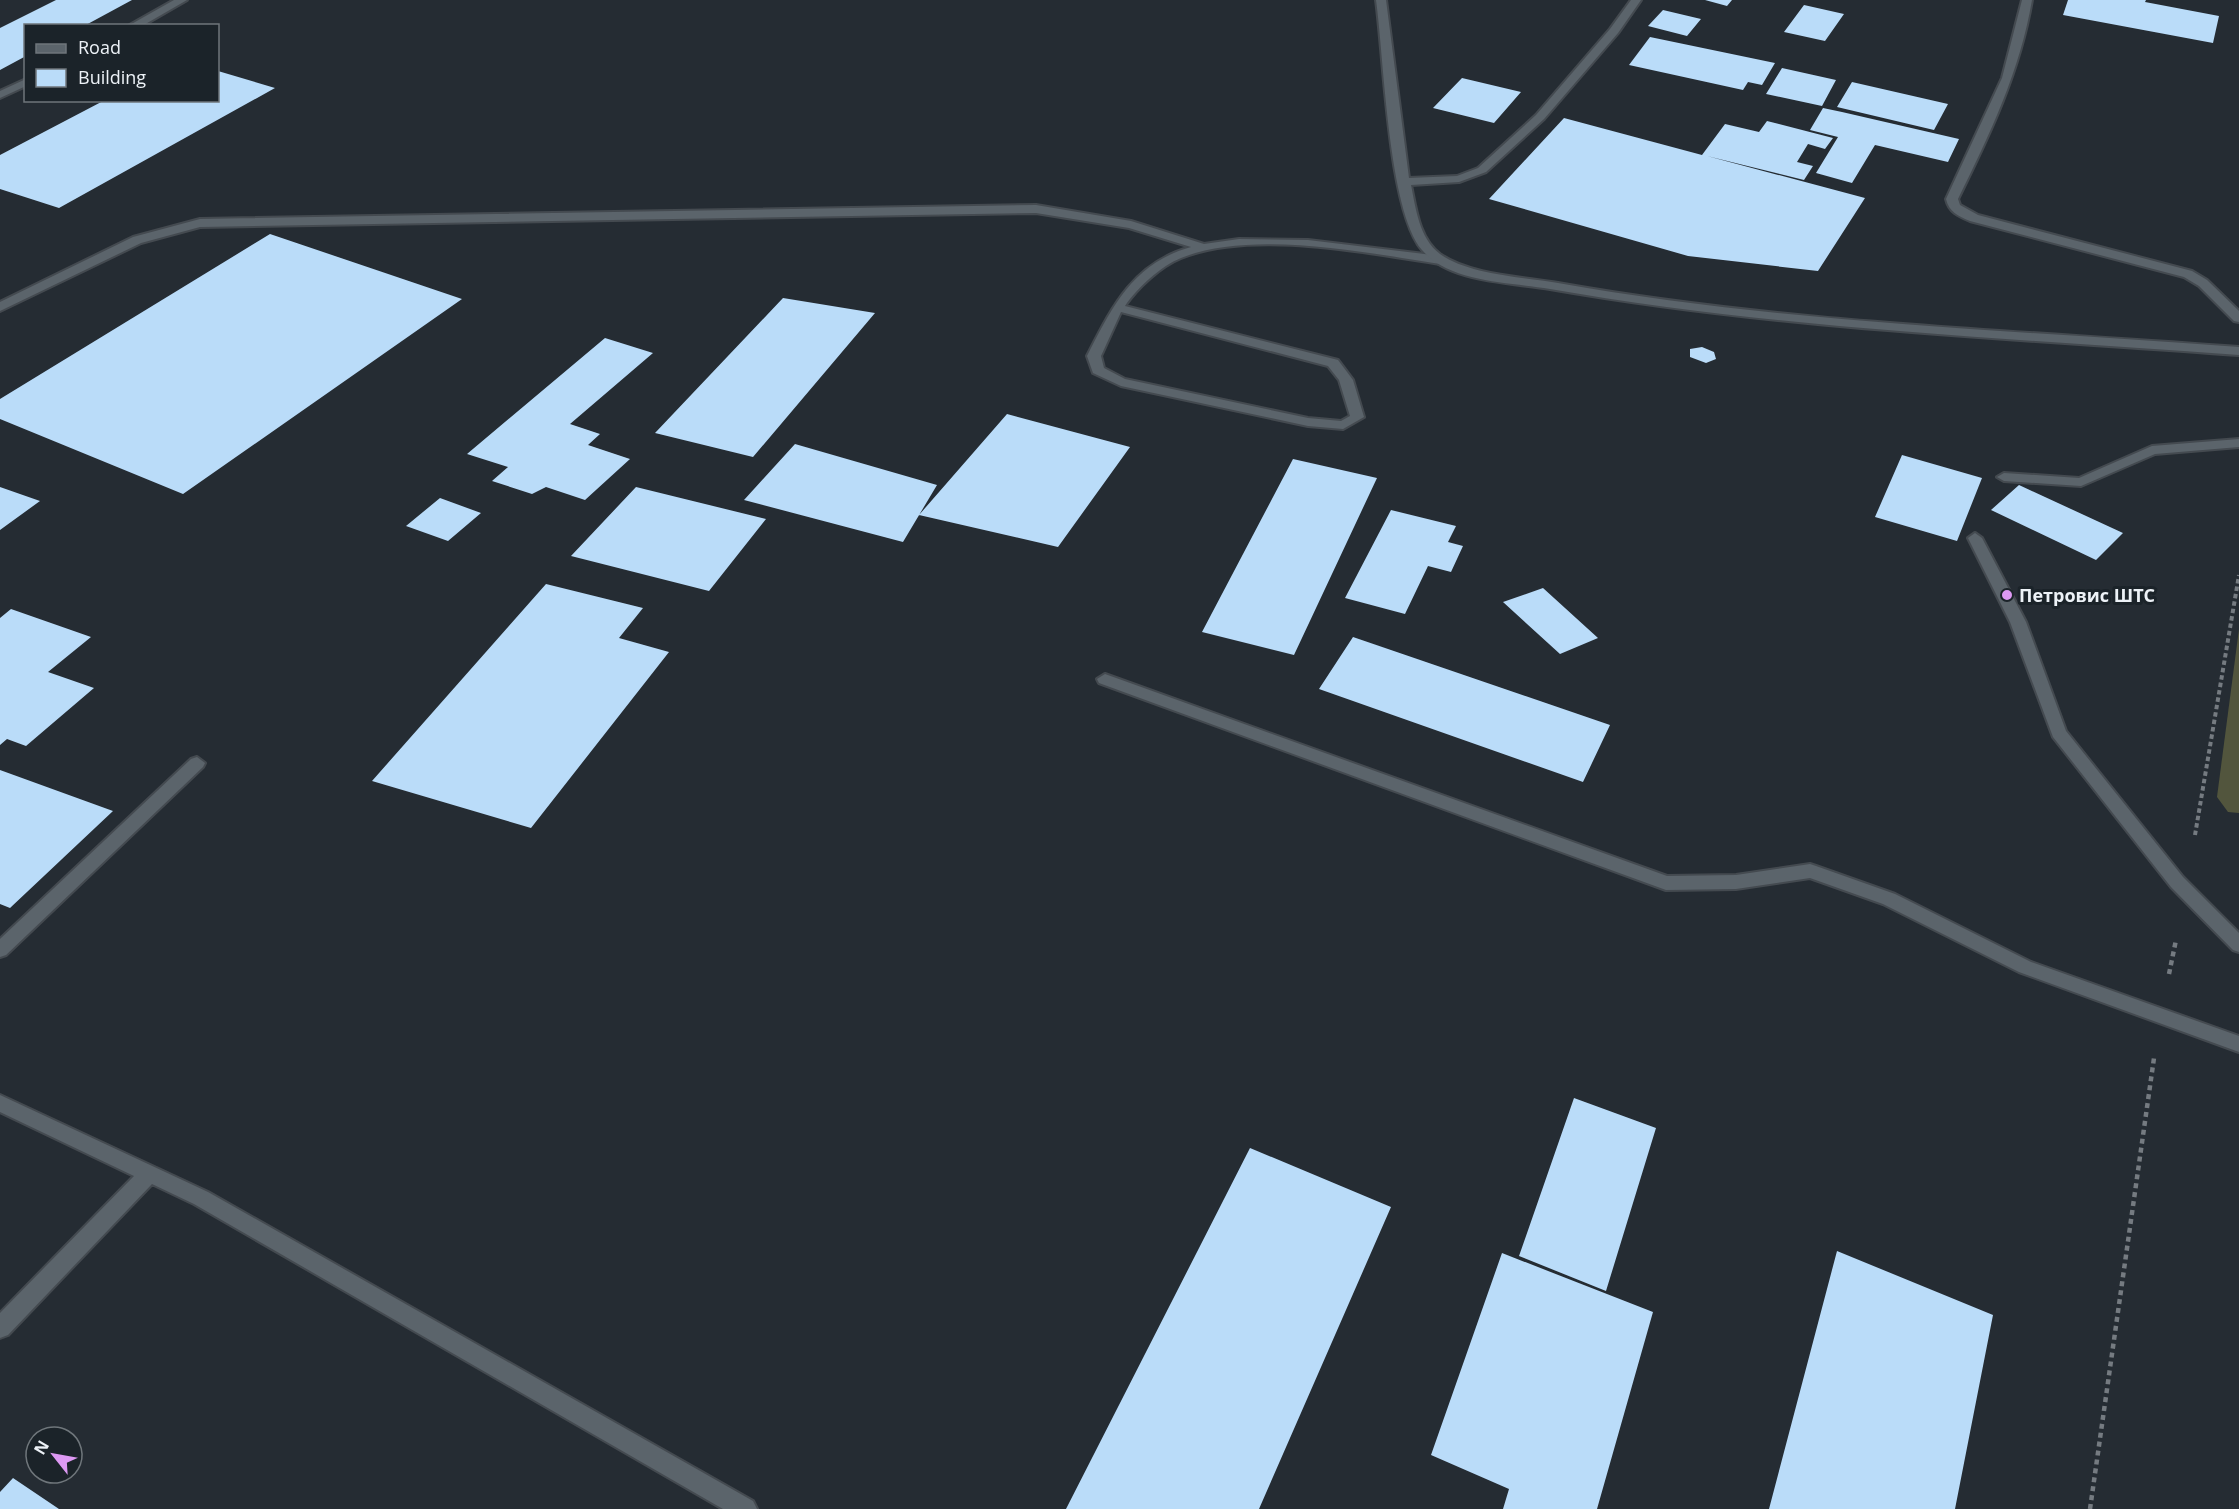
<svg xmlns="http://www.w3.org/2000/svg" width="2239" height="1509" viewBox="0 0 2239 1509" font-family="'Open Sans',sans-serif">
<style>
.green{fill:#52553d}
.building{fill:#badcf9}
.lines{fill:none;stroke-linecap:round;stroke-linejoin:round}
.service-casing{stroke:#444a50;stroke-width:4}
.minor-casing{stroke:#444a50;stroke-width:4}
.path-far1{stroke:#757b81;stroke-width:4;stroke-dasharray:4.5 3;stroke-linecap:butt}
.path{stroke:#757b81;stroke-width:4.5;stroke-dasharray:5 4;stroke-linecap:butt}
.service{fill:#5b646b;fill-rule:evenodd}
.minor{fill:#5b646b;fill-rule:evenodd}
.poi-dot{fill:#dd99f3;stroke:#1b2329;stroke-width:2}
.labels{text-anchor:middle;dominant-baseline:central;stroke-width:6;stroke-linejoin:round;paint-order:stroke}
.poi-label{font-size:18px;font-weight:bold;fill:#edf2f7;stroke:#1b2329;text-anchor:start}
</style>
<rect width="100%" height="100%" fill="#252c33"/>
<path class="green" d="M2239 629V813L2228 812 2217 797Z"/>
<path class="building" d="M56 0H132L84 26H26V56L0 70V28Z
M1705 0H1732L1727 6Z
M2068 0H2146L2145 2 2219 16 2213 43 2063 15Z
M1804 5 1844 14 1825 41 1784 32Z
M1663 10 1701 19 1687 36 1648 26Z
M1650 37 1775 63 1762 85 1748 82 1743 90 1629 65Z
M1782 68 1836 80 1822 106 1766 94Z
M218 71 275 88 59 208 0 189V155L105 100H218Z
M1462 78 1521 92 1494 123 1433 108Z
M1852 82 1948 104 1934 130 1837 107Z
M1823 108 1842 112 1959 139 1948 162 1875 145 1852 183 1816 173 1838 137 1810 130Z
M1564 118 1702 155 1725 124 1759 132 1767 121 1833 138 1825 149 1808 144 1797 162 1813 166 1804 180 1707 156 1865 198 1818 271 1688 256 1489 199Z
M270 234 462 299 183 494 0 419V399Z
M783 298 875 313 753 457 655 433Z
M605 338 653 353 570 424 600 434 588 445 630 459 585 500 546 487 532 494 492 481 508 467 467 454Z
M1702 347 1714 352 1716 359 1706 363 1690 357V349Z
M1007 414 1130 447 1058 547 919 515Z
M795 444 937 485 903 542 744 500Z
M1902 455 1982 478 1957 541 1875 517Z
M1293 459 1377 478 1294 655 1202 632Z
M2019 485 2123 533 2096 560 1991 510Z
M0 487 40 501 0 530Z
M636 487 766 519 709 591 571 556Z
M440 498 481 513 448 541 406 526Z
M1391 510 1456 526 1448 542 1463 546 1451 572 1428 566 1405 614 1345 598Z
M546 584 643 608 619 638 669 652 531 828 372 781Z
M1543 588 1598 638 1560 654 1503 602Z
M11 609 91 637 48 672 94 688 26 746 7 739 0 745V618Z
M1353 637 1610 725 1583 782 1319 689Z
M0 770 113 811 10 908 0 904Z
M1574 1098 1656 1128 1606 1291 1519 1256Z
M1250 1148 1391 1207 1259 1509H1066Z
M1837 1251 1993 1315 1955 1509H1769Z
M1502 1253 1653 1312 1597 1509H1503L1509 1489 1431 1455Z
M13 1478 59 1509H0V1492Z"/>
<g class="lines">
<defs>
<path id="service" d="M174 0H187L142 26H128Z
M26 79V86L0 98V91Z
M1036 205 1131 221 1204 244 1239 239 1308 240 1441 256 1447 260 1441 264C1366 253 1252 229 1181 258 1161 266 1137 288 1125 306L1338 360 1353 380 1364 417 1343 429 1308 426 1121 386 1093 373 1087 356C1112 307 1133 263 1191 247L1129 228 1036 213 200 227 141 243 0 311V302L133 237 200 219ZM1121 312 1328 366 1339 380 1350 416 1341 421 1308 418 1125 379 1104 368 1101 356Z
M2239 439V447L2155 454 2081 486 2004 481 1997 477 2004 473 2079 478 2152 446Z
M1975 533 1982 538 2026 622 2066 731 2183 877 2239 933V952L2233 950 2171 887 2053 737 2010 622 1968 538Z
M1105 674 1667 876 1736 875 1810 864 1816 866 1895 894 2031 962 2239 1036V1052L2019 972 1883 904 1810 878 1736 889 1666 890 1099 683 1097 679Z
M197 757 205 763 203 767 6 955 0 957V939L191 759Z
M0 1095 208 1192 753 1501 757 1509H723L194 1204 152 1184 8 1335 0 1338V1313L134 1176 0 1112Z"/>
<path id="minor" d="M1376 0H1386L1409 178 1457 176 1478 168 1536 115 1610 29 1631 0H1641L1618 33 1544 119 1486 172 1459 182 1411 185C1416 209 1419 238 1440 254 1469 275 1524 277 1558 283 1783 323 2012 330 2239 347V355C2009 338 1778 329 1550 289 1510 282 1450 283 1422 250 1388 210 1384 57 1376 0Z
M2022 0H2032C2020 71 1990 134 1958 199L1960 205 1978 215 2192 271 2207 280 2239 311V322L2234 321 2199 286 2184 277 1970 221C1958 216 1949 212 1946 199L2002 78Z"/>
</defs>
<use href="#service" class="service-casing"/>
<use href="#minor" class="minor-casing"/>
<path class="path-far1" d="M2195 835 2239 575"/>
<path class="path" d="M2169 974 2176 940
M2090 1509 2154 1058"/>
<use href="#service" class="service"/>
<use href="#minor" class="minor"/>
</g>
<circle class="poi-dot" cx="2007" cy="595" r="6"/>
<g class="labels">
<g class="poi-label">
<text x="2019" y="595">Петровис ШТС</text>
</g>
</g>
<rect x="24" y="24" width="195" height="78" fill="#1b2329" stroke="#6f767b" stroke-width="1.5"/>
<rect x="36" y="44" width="30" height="9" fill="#5b646b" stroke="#6f767b" stroke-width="1.5"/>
<text x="78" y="54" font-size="18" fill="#edf2f7">Road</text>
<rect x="36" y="69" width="30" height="18" fill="#badcf9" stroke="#6f767b" stroke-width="1.5"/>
<text x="78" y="84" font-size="18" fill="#edf2f7">Building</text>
<g transform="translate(54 1455) rotate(301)"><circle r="28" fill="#1b2329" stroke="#6f767b" stroke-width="1.5"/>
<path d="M0-4.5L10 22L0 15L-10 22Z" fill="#dd99f3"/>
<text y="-9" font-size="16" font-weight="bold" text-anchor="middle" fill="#edf2f7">N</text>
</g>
</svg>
